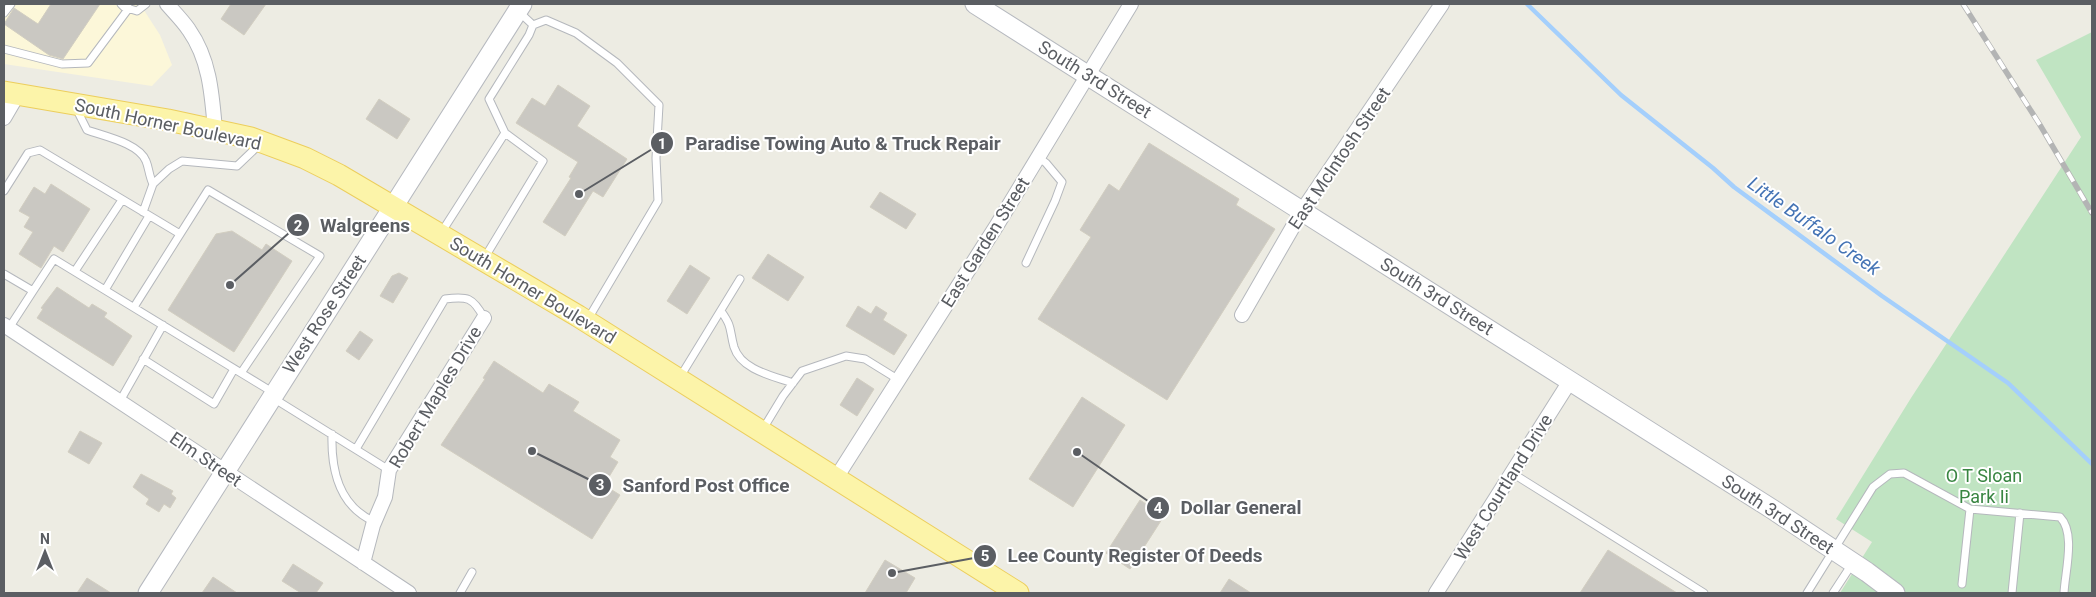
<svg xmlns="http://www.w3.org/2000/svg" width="2096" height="597" viewBox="0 0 2096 597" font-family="Roboto,sans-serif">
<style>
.commercial{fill:#fcf7d9}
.green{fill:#c0e4c2}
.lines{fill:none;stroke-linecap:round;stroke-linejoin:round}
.stream{stroke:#a4cffc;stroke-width:4.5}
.building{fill:#cac8c2;stroke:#d2cec1}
.lane-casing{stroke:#b5b8bd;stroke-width:9}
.street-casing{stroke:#b5b8bd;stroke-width:16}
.secondary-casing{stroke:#b6b9bf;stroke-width:21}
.primary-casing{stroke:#ecce5d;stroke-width:23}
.lane{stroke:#fff;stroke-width:7}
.street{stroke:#fff;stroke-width:14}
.secondary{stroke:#fff;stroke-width:19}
.primary{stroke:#fcf4a9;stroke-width:21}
.rail-casing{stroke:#b3b4b4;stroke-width:5.5}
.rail{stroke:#fff;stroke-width:4;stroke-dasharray:11;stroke-linecap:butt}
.labels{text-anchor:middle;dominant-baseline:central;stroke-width:4;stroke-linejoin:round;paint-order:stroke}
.street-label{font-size:18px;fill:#5b5e63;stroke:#fff}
.park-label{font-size:18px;fill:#388541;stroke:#fff}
.water-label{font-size:19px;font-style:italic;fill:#4574b5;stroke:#fff}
.leader{fill:none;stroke:#5b5e63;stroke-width:2}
.callout-dot{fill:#5b5e63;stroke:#fff;stroke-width:2}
.mark-label{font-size:15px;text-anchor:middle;font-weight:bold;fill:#fff}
.callout-label{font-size:19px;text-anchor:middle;font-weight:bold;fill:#5b5e63;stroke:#fff;stroke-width:4;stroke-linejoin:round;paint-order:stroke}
</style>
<rect width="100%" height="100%" fill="#edece3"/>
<path class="commercial" d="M4 4H140L160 35 172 65 152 86 4 64Z"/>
<path class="green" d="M2092 32V593H1840L1872 542 1836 519 1911 398 2081 137 2036 60Z"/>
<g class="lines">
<path class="stream" d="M1527 4 1621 95 1713 168 1734 187 1882 296 2008 383 2092 464"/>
</g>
<path class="building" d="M51 4H100L63 59 49 55 4 24 14 8 38 24Z
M231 4H266L244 35 221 19Z
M558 85 590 106 577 126 627 159 603 197 593 191 565 236 543 222 571 178 569 177 578 162 516 123 532 98 545 106Z
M379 99 410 119 397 139 366 119Z
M1149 143 1239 199 1236 205 1275 229 1167 400 1038 319 1091 237 1080 230 1109 184 1119 191Z
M51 184 90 209 63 252 54 246 41 268 19 254 33 232 24 227 30 217 19 211 34 187 45 194Z
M880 192 916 214 906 229 870 207Z
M232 231 262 250 266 244 292 261 234 352 168 310 216 234Z
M768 254 804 277 788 301 752 278Z
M690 265 710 278 687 314 667 301Z
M399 273 408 278 393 303 380 296 392 276Z
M57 287 89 308 92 304 107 313 104 317 132 336 113 366 37 318 43 309 41 308Z
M858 306 871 314 876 306 887 313 883 320 907 335 894 355 846 326Z
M360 331 373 340 359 360 346 351Z
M494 361 543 393 549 384 579 402 573 411 620 440 610 457 618 462 604 485 620 495 592 539 441 445 485 379 483 378Z
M857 378 874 389 857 416 840 405Z
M1082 397 1125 425 1073 507 1029 479Z
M80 431 102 443 89 464 68 452Z
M141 474 173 491 171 494 176 498 170 508 164 504 159 512 146 504 149 499 133 487Z
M1140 500 1164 516 1130 569 1106 553Z
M1608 550 1677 593H1580Z
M885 560 915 578 906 593H865Z
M293 564 323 583 316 593H301L282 581Z
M213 577 237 593H202Z
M87 578 111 593H77Z
M1229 579 1251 593H1220Z"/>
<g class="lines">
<defs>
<path id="lane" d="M121 4 124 7 137 11 146 4
M518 11 533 25
M4 13 11 4
M4 49 62 64 88 63 129 8
M76 108 87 130C103 136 139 143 146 161 149 168 149 176 153 184
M505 133 489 99 529 35 533 25 546 20 576 33 617 63 659 105 656 158 658 201 588 319
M4 191 28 153 40 150 180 234
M143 212 153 184 169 169 182 161 237 166 260 144
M441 233 505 133 543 161 485 257
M1026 263 1055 201 1062 182 1046 163 1038 157
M75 271 122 200
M4 274 33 291 9 328
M105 290 149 216
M33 291 54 259 274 393
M134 307 208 190 320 256 241 373
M721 311C733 328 729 329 734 347 741 370 773 376 793 383
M143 359 214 404 234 369
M680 377 740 279
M273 398 389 470
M120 401 163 325
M763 429 783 396 802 371 846 356 865 359 899 380
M332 434C331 469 338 506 375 522
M356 449 445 299C467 296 473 297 484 318
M1512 473 1704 593
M1962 584 1970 509
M460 593 472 572
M1807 593 1873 487 1890 474 1904 473 1970 509 2060 517C2076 533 2065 572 2064 593
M1833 593 1852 564
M2012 593 2020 513"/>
<path id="street" d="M167 4C174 12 183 21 189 30 210 60 212 95 215 130
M4 118 18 94
M1242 315 1302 211 1442 4
M4 325 409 593
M836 478 997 225 1131 4
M363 563 373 525 385 497 389 470 484 318
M1436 593 1570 381"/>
<path id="secondary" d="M975 4 1772 509 1867 572 1895 593
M148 593 522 4"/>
<path id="primary" d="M4 92 168 120 251 138 305 158 339 175 578 316 1018 593"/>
</defs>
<use href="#lane" class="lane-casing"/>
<use href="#street" class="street-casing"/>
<use href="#secondary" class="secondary-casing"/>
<use href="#primary" class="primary-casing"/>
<use href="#lane" class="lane"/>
<use href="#street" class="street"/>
<use href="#secondary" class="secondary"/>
<use href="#primary" class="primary"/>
<defs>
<path id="rail" d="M1963 4 2040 125 2092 213"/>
</defs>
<use href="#rail" class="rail-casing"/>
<use href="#rail" class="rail"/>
</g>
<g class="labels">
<g class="street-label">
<text transform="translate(1095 79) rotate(32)">South 3rd Street</text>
<text transform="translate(168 124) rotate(12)">South Horner Boulevard</text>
<text transform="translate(1339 158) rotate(-56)">East McIntosh Street</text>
<text transform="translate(985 242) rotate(-58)">East Garden Street</text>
<text transform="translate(533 290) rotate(31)">South Horner Boulevard</text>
<text transform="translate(1437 296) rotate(32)">South 3rd Street</text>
<text transform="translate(324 314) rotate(-57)">West Rose Street</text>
<text transform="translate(435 397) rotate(-59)">Robert Maples Drive</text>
<text transform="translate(206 459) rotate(34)">Elm Street</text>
<text transform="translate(1503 487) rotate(-58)">West Courtland Drive</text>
<text transform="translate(1778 514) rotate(33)">South 3rd Street</text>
</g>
<g class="park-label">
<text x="1984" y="475">O T Sloan<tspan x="1984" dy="21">Park Ii</tspan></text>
</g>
<g class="water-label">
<text transform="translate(1814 226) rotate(35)">Little Buffalo Creek</text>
</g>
</g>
<path class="leader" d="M579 194L662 143M230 285L298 225M532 451L600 485M1077 452L1158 508M892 573L985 556"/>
<g class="callout-dot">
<circle cx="579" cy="194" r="5"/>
<circle cx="230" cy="285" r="5"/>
<circle cx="532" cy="451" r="5"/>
<circle cx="1077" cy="452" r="5"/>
<circle cx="892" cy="573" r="5"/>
<circle cx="662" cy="143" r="12"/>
<circle cx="298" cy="225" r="12"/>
<circle cx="600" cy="485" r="12"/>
<circle cx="1158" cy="508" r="12"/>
<circle cx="985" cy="556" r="12"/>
</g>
<g class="mark-label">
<text x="662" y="149">1</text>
<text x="298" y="231">2</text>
<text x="600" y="490">3</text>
<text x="1158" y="513">4</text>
<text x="985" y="561">5</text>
</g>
<g class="callout-label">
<text x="843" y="150">Paradise Towing Auto &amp; Truck Repair</text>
<text x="365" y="232">Walgreens</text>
<text x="706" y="492">Sanford Post Office</text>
<text x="1241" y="514">Dollar General</text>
<text x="1135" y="562">Lee County Register Of Deeds</text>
</g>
<rect width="2096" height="597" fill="none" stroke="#5b5e63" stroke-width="10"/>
<g transform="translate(45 552)" stroke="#ffffff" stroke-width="4" paint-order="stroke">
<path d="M0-4L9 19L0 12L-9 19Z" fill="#5b5e63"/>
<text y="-8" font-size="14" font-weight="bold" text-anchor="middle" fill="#5b5e63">N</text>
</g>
</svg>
